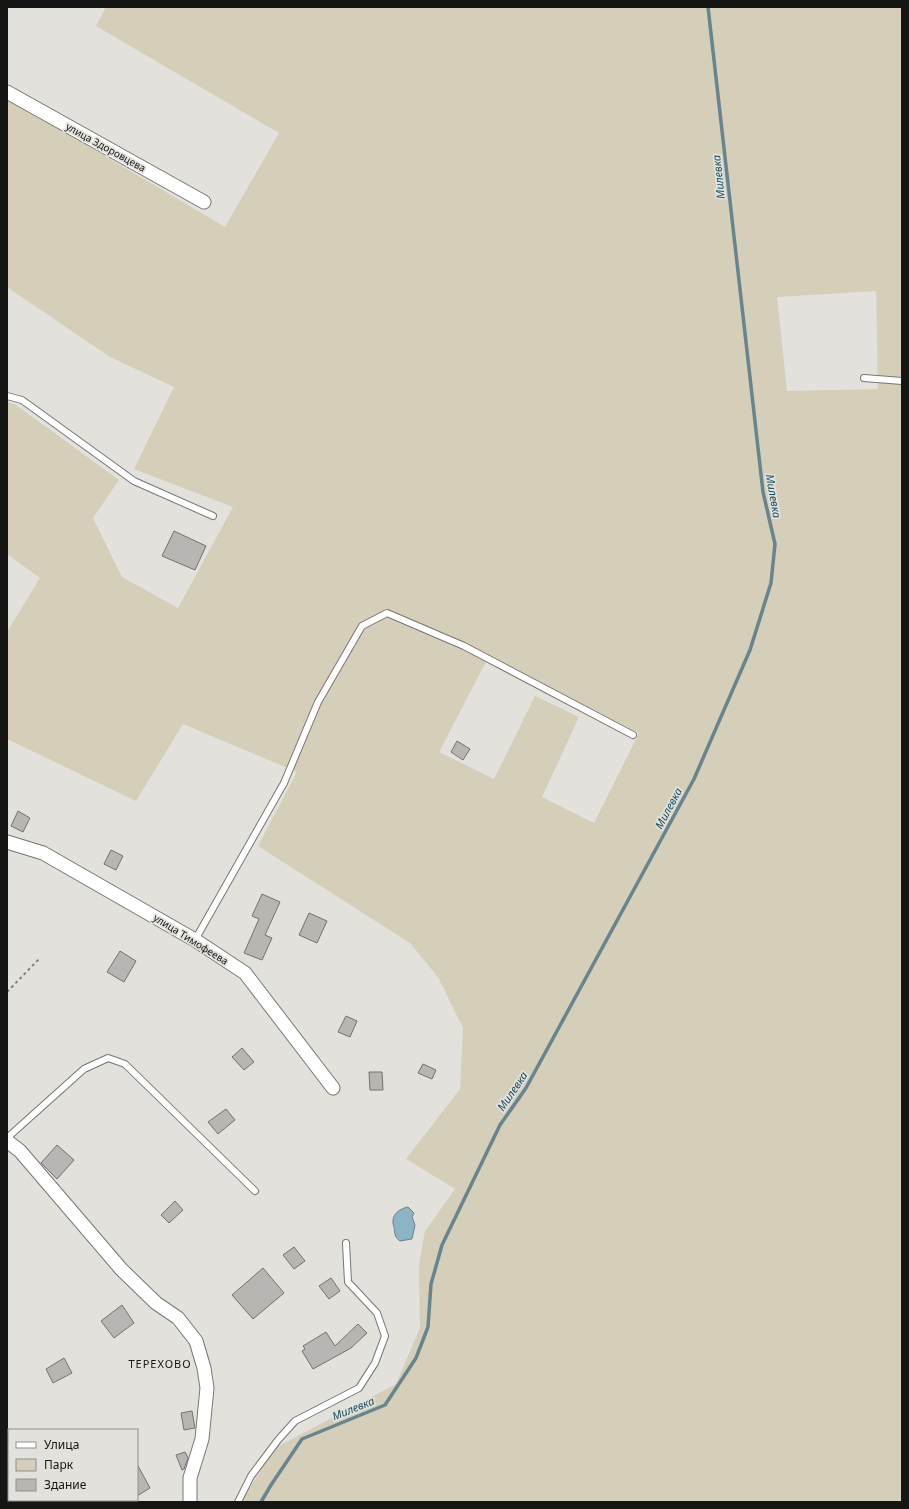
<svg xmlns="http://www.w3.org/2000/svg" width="909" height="1509" viewBox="0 0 909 1509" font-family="'Noto Sans',sans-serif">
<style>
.green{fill:#d5ceb8;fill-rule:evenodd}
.water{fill:#8cb4c3;stroke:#68848e}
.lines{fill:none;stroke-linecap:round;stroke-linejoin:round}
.stream{stroke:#68848e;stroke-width:3.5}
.building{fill:#b7b6b2;stroke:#73726e}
.service-casing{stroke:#787673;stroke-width:8}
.minor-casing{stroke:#787673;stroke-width:15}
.path{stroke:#84837f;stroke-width:2;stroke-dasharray:3 3;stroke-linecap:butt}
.service{stroke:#fff;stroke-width:6}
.minor{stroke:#fff;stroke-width:13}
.labels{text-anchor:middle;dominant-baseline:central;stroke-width:3.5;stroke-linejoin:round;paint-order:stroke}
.street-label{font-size:10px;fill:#151513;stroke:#e2e1dc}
.water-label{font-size:11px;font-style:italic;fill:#184e5f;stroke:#e2e1dc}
.neighbourhood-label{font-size:11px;letter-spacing:1px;fill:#151513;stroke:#e2e1dc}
</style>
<rect width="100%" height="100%" fill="#e2e1dc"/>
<path class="green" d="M106 7H902V1502H241L275 1448 396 1384 420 1328 419 1264 425 1231 455 1189 406 1159 460 1089 463 1028 438 977 410 943 258 846 297 772 183 724 136 801 7 739V632L40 578 7 554V402L16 405 119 480 93 518 122 577 178 608 233 507 134 469 174 387 110 357 7 287V98L225 227 279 133 96 26ZM876 291 878 389 787 391 777 297ZM489 656 639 733 594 823 542 797 579 717 535 696 494 779 439 752Z"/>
<path class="water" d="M408 1207 414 1213 412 1217 415 1225 412 1239 400 1241C394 1237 395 1233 394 1227 390 1216 398 1209 408 1207Z"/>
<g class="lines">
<path class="stream" d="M261 1502 271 1485 302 1439 385 1405 416 1358 428 1327 431 1284 442 1245 500 1125 526 1088 694 779 750 650 771 583 775 544 763 492 708 7"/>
</g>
<path class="building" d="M174 531 206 546 195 570 162 556Z
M457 741 470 749 463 760 451 752Z
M18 811 30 818 23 832 11 826Z
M111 850 123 856 116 870 104 864Z
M262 894 280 902 265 935 272 938 262 960 244 953 259 919 252 916Z
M309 913 327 921 317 943 299 935Z
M120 951 136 961 124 982 107 972Z
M346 1016 357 1021 350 1037 338 1032Z
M242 1048 254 1062 244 1070 232 1057Z
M423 1064 436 1070 432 1079 418 1073Z
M369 1072H382L383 1090H370Z
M226 1109 235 1120 218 1134 208 1122Z
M57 1145 74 1160 57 1179 41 1163Z
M175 1201 183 1210 169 1223 161 1215Z
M294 1247 305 1261 294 1269 283 1255Z
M263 1268 284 1293 253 1319 232 1295Z
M331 1278 340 1291 329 1299 319 1286Z
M122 1305 134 1323 114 1338 101 1321Z
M358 1324 367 1333 351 1348 313 1369 302 1351 305 1349 303 1346 326 1332 335 1346Z
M64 1358 72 1373 53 1383 46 1369Z
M192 1411 195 1428 184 1430 181 1413Z
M185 1452 188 1458 184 1469 182 1470 176 1455Z
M137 1464 150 1488 137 1496Z"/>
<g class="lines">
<defs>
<path id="service" d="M864 378 902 381
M7 396 22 400 134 481 213 516
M195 940 284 783 318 702 362 626 387 613 464 646 633 735
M7 1138 84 1069 108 1058 125 1064 255 1191
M238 1502 251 1476 278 1440 295 1421 359 1388 375 1363 385 1336 377 1313 348 1282 346 1243"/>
<path id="minor" d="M7 92 204 202
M7 842 43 853 195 940 245 973 333 1088
M7 1141 20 1151 121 1269 156 1303 178 1318 196 1341 204 1368 207 1388 202 1439 190 1478V1502"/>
</defs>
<use href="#service" class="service-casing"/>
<use href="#minor" class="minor-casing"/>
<path class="path" d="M7 992 39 959"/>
<use href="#service" class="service"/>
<use href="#minor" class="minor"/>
</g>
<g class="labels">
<g class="street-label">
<text transform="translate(106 147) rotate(29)">улица Здоровцева</text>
<text transform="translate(191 939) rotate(32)">улица Тимофеева</text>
</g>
<g class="water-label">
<text transform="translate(718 177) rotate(-96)">Милевка</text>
<text transform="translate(774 496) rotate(80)">Милевка</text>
<text transform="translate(668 808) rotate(-62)">Милевка</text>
<text transform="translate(512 1091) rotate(-56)">Милевка</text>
<text transform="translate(353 1408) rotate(-22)">Милевка</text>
</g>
<g class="neighbourhood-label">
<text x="160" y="1363">ТЕРЕХОВО</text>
</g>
</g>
<rect width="909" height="1509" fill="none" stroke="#151513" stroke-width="16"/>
<rect x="8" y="1429" width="130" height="72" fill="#e2e1dc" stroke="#908f8c"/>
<rect x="16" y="1442" width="20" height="6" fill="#ffffff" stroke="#908f8c"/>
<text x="44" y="1449" font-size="12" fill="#151513">Улица</text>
<rect x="16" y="1459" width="20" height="12" fill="#d5ceb8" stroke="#908f8c"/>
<text x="44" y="1469" font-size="12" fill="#151513">Парк</text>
<rect x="16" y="1479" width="20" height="12" fill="#b7b6b2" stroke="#908f8c"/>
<text x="44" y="1489" font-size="12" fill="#151513">Здание</text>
</svg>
